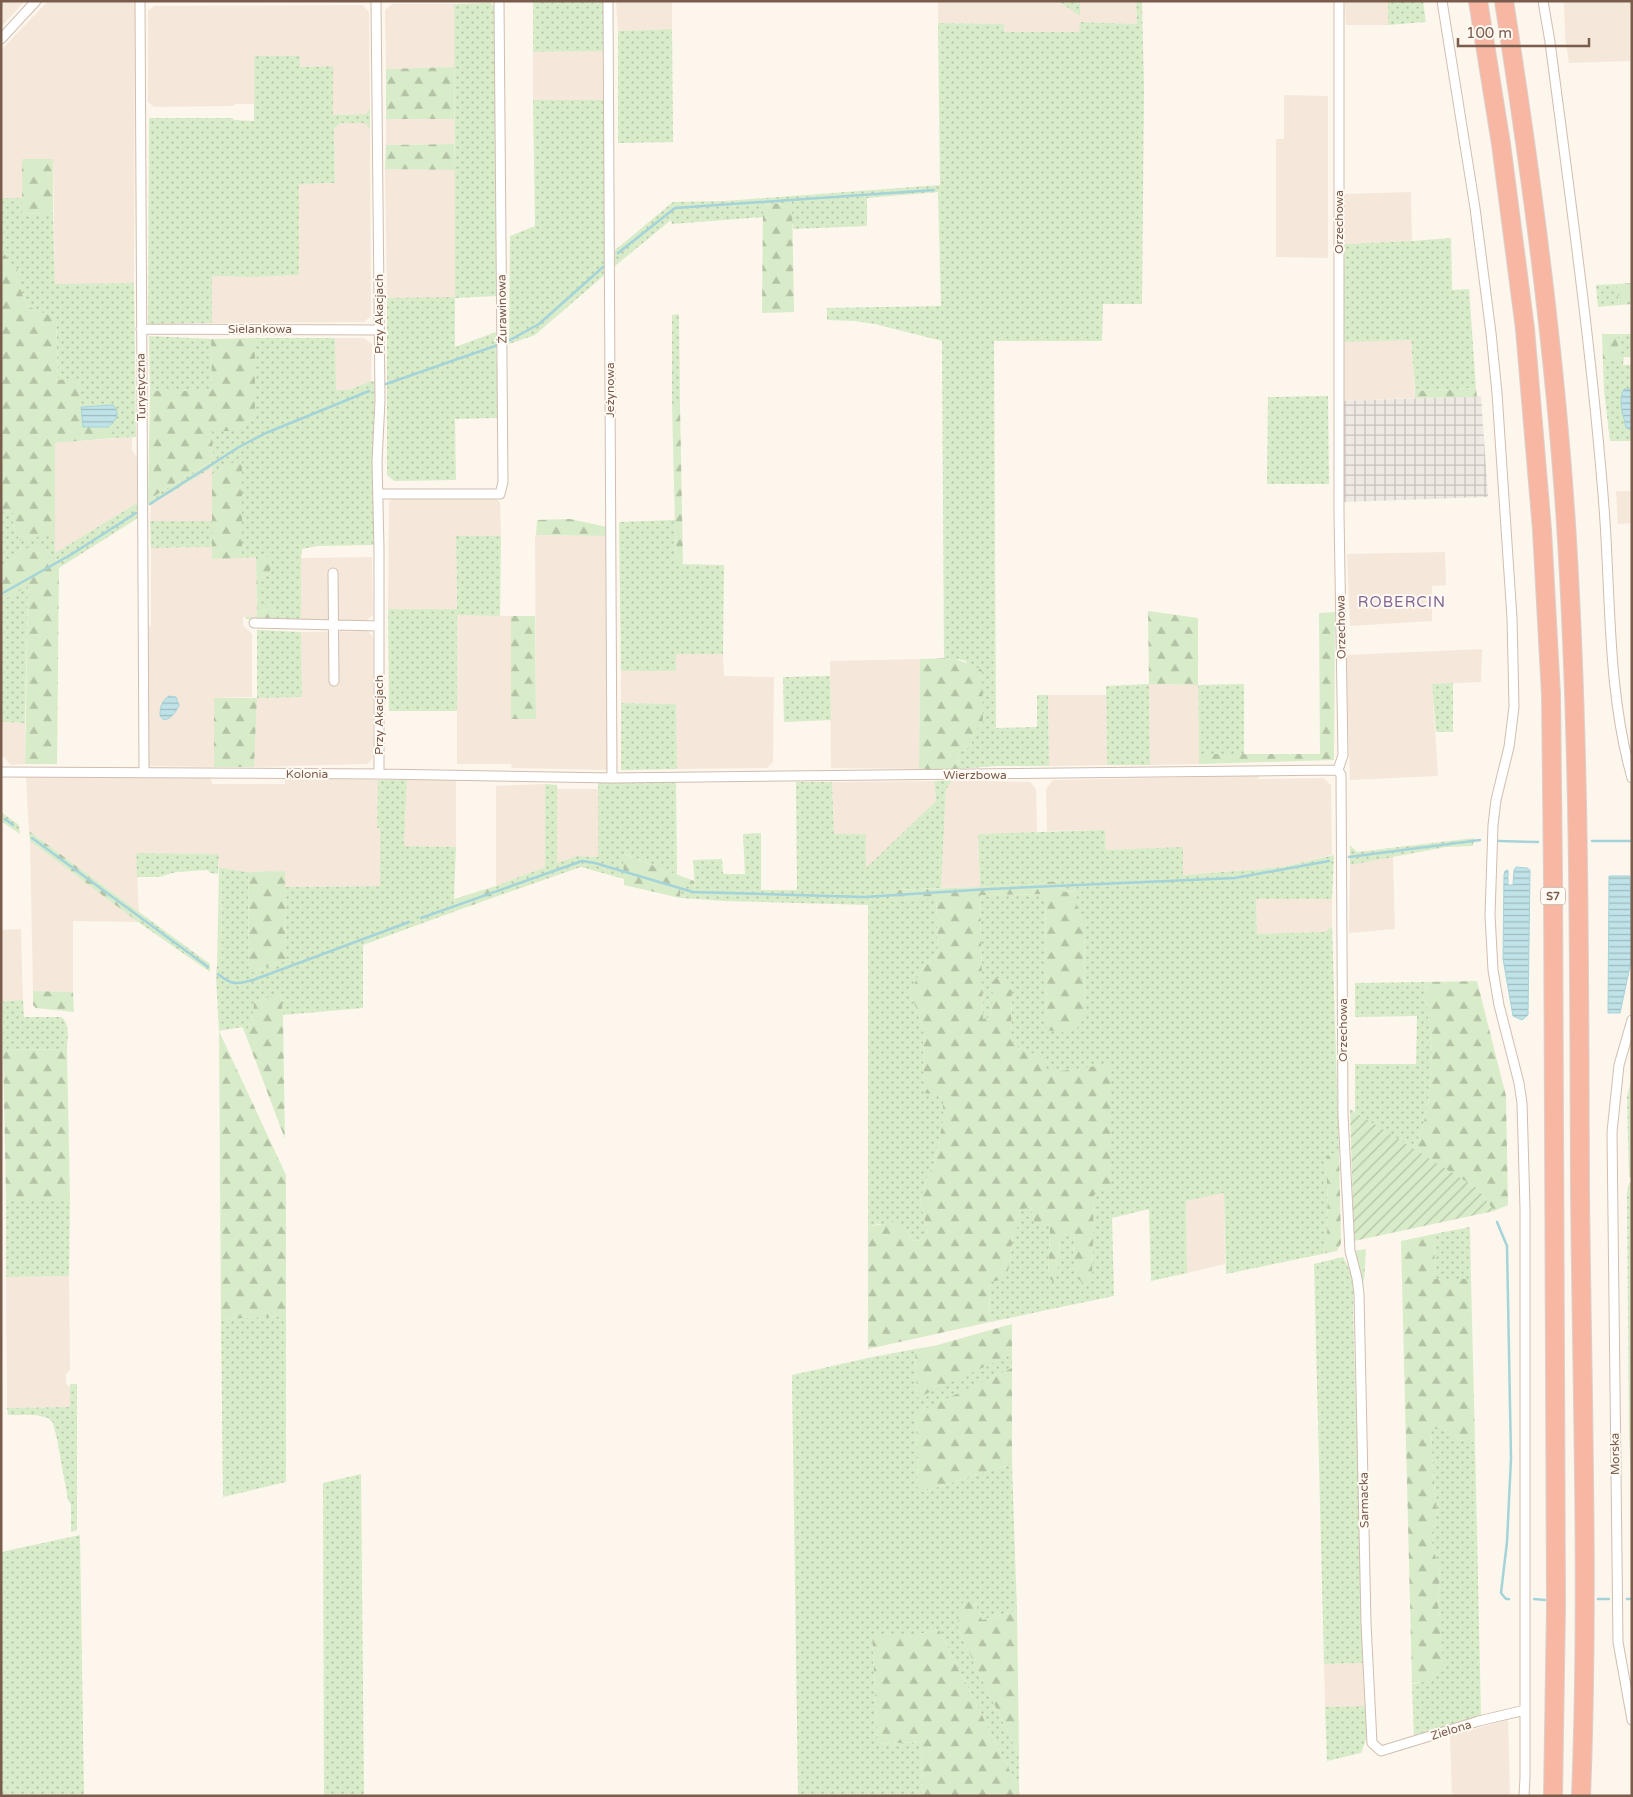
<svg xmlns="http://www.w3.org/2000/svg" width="1633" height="1797" viewBox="0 0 1633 1797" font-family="'Varela Round',sans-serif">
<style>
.residential{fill:#f5e8da}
.industrial{fill:url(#industrial-grid)}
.grass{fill:url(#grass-dots)}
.forest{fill:url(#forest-firs)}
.garden{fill:url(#garden-furrows)}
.water{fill:url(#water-rules);stroke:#a5d3da}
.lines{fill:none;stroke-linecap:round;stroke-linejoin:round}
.stream{stroke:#a5d3da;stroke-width:2.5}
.street-casing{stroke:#d1beb0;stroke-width:11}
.highway-casing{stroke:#dad1cd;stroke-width:20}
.street{stroke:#fff;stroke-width:9}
.highway{stroke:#f7b7a3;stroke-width:18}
.labels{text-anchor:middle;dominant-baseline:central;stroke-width:4;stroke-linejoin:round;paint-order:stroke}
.shield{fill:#fffaf3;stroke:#a28b7f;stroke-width:1}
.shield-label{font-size:11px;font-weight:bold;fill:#7a5c4d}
.street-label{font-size:12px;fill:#7a5c4d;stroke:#fffaf3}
.quarter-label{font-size:15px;letter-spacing:1px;fill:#846695;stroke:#fffaf3}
</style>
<defs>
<pattern id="industrial-grid" width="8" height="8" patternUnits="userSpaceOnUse" patternTransform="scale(1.25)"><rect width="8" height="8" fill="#efe9e4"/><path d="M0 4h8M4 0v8" fill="none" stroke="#c7c0bb"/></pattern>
<pattern id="grass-dots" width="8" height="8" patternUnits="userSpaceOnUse" patternTransform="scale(1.25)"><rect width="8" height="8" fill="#d8ecc9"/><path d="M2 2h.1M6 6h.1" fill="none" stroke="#b4c2a5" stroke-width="1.8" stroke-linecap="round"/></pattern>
<pattern id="forest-firs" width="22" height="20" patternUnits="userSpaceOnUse" patternTransform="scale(1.25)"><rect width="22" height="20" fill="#d8ecc9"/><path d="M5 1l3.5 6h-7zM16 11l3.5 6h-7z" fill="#b4c2a5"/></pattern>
<pattern id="garden-furrows" width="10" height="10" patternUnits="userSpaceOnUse" patternTransform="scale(1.25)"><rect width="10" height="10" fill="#d8ecc9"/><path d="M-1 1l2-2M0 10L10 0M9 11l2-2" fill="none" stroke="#b4c2a5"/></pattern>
<pattern id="water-rules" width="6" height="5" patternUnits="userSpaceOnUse" patternTransform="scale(1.25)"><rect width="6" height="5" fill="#bfe3e8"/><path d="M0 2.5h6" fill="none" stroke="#a0bbbe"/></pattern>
</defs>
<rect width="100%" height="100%" fill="#fdf6ec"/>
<path class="residential" d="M1 1H25L1 27Z
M48 1H135L134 283 55 285 53 159H22V198H1V50Z
M616 1H672V29L618 31Z
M938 1H1058L1080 16V1H1136L1137 24 1080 22V32H1004V24L938 23Z
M1345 1H1388V25H1346Z
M1564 1H1632V61L1569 63 1565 36Z
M392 4H454V67L386 69 385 10Z
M363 5 369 12 370 108 366 114 333 115 332 66 299 67 300 56H254V104H235L233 106 154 107 148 102V11L154 6Z
M605 51V100H533V52Z
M1284 95 1328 96V258L1276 257V139H1284Z
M386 119H454V144L386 145Z
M340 123H366L370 129 371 316 364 322 212 323 211 276 255 277 299 275V184L335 183 334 129Z
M385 169 455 170V298H387Z
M1411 192 1412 241 1345 244 1344 194Z
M335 338H364L372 344 371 381 349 390H335Z
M1411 339 1415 398 1344 401 1342 342Z
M132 437V450L137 458V503L55 553V443Z
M213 467V521H150L151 504Z
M1616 491H1632V523L1618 524Z
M395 496H494L500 503 501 536H456L457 609H388L389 502Z
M535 535 607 536 608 770 512 768 511 764H457V615L511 616V719H536Z
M213 547V559L256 557 257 617H243V625L252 634V697L214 698V767L148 766 147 626H151V548Z
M1445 552 1446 585 1432 586V621L1350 626 1347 554Z
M372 557 373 615 367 620H301V558Z
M368 631 373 637V758L367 764 254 767 257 698 302 696 301 632Z
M1482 649 1481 682 1432 684 1438 776 1350 780 1346 655Z
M676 654H723L724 676 774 677 773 762 767 768 677 769 676 704 621 703V671H676Z
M920 659 919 769 831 768 830 661Z
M1149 684 1198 685 1199 764 1150 765Z
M1048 695H1106L1107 765 1049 766Z
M1 722 25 723V764L11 765 1 754Z
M1258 776 1259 779 1323 778 1331 785 1332 855 1283 867 1182 875V848L1106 850 1105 830 1047 831 1046 789 1053 780Z
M26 777 211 778 212 784H285V778L378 780 377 828 380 829 381 886 285 887V871L248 872 219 868V854L136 853 139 912 29 831Z
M407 780H456V847L404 846Z
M952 780 1030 782 1036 789 1037 832 978 834 980 887 941 888 946 790Z
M934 781 936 801 866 869 834 834 832 782Z
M545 784V867L496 886V786Z
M557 789H598V857L577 856 557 863Z
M30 841 138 922 73 921V992L33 991Z
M1393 855 1395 929 1349 933 1350 863Z
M1256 899H1332V926L1325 932 1257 934Z
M21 929 23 1000 1 1001V930Z
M1224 1192 1225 1264 1187 1273 1186 1201Z
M69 1276 70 1370 66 1374V1384L70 1387V1407L7 1408 6 1277Z
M1364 1663 1365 1706 1325 1707 1324 1664Z
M1508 1720 1510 1796H1458L1452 1793 1450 1738 1451 1735Z"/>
<path class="industrial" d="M1481 396 1488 497 1344 502V401Z"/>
<path class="grass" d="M533 1H604L605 51 533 52Z
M1058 1H1080V16Z
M1388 1H1423L1426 22 1388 25Z
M1136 2H1142L1144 89 1142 304H1103L1102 341H994L996 728 1037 727V695H1048L1049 766H997L958 769 959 752 971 746 974 731 966 661 954 658H944L942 341 875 324 855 321 827 320V308L941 306 938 192 867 198V226L793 229 791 203 763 205 764 217 672 224 671 220 615 266 614 251 673 202 725 201 940 185 938 23 1004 24V32H1079L1080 22 1137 24Z
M491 3 495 8 496 296 455 298V347L496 332 498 418 455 419 456 480 394 481 387 475V298L455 297 454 4Z
M672 29 673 142 618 143V31Z
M254 56H300V67L333 66V115L366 114 370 108V129L365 123H340L334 129 335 183 299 184V275L255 277 212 276V323L148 324 149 118H232L234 120 254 121Z
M533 100H605L608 272 535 335 509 344 510 236 535 226Z
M1 198H22L23 214 53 213 55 284 134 283 136 437 114 438V432L83 416 81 402V386L74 379 58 380 56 317 40 312 28 306 22 294 16 270 1 250Z
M1451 238 1452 290 1469 289 1476 388 1415 391 1411 340 1342 342 1345 244 1412 241Z
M1617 284 1619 305 1598 307 1596 285Z
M679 314 680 405H672V315Z
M1617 334H1632V357H1624L1623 365H1632V389H1624C1620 403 1624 414 1626 428L1632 430V441H1610L1604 391 1603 362 1623 357 1619 349Z
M149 336 211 339 212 391H150Z
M255 338H335L336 390H349L371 381 375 382 373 454 374 545 317 546 302 549 301 558V620L277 621 274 606 270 604 263 612 261 610V579L268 574 256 557 242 558V458L212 476 213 467 149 506 148 500 213 460 212 431H236L244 422 255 420Z
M1328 396 1329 484H1267L1268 397Z
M137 503 138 518 59 568 55 554 51 556 20 552 1 570V510L13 513 14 531 21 540 55 533V553Z
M675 520 676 564 724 565 723 654H676V671H621L619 522Z
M150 521H213V547L151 548Z
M456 536H501L500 616 457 615V711H389L388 609H457Z
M28 585 25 723 1 722V601Z
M257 630 301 632 302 697 257 698Z
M830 676 831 720 784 722 783 677Z
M1453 683V732H1436L1432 684Z
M1149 684 1150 765H1107L1106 686Z
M1244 684V754H1199L1198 685Z
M621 703 676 704 677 769 621 770Z
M378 780H407L404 846 456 847 454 899 456 911 363 945V1008L283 1015 281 993 254 1003 252 1022 245 1033 242 1027 219 1031 216 976 217 965 221 967 222 868 248 872 249 973 286 960 285 887 380 886V829L377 828Z
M952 780 946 790 941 888 891 890 892 902 936 896 938 951 921 971 909 994 918 1011 923 1031 924 1092 934 1094 943 1098V1121L934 1163 927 1178 920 1201 928 1232 919 1241 911 1240 905 1226 878 1224 868 1227V905L724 901 680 898 681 884 695 888 693 860 722 859 723 874H745L743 834 761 833V890H797L796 782H832L834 834H866V868L936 801 934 781Z
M598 781H676L677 875 624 854V879L581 867 495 897 496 886 545 867V784L557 785V863L577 856 598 857Z
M1 812 19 825 20 834 1 821Z
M1105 830 1106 850 1183 847V875L1283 867 1334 855 1332 899H1256L1257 934 1325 932 1332 926 1339 1152 1326 1156C1326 1179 1332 1236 1322 1254L1226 1274 1224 1193 1186 1201 1187 1273 1151 1281 1149 1209 1112 1218 1114 1296 990 1322 989 1281 1010 1262 1013 1234 1020 1223V1210L1031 1207 1034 1220 1048 1223 1050 1231 1048 1277 1057 1272 1060 1240 1067 1231 1075 1235 1073 1253 1092 1279 1094 1195 1110 1065C1092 1065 1064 1075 1047 1071 1037 1068 1018 1049 1011 1040L1012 985 992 1008 990 1017 983 1020 980 895 1045 894 1047 1030 1085 1013 1084 924 1077 909V891L1062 892 1061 881 980 887 978 834Z
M1474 838 1473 846 1446 847 1350 865V845L1357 852Z
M136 853 219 854 218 874 210 873 208 870 176 872 159 877H137Z
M139 912 210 964V972L138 922Z
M1425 982 1432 1052 1428 1105 1421 1134 1411 1149 1355 1112V1064H1416L1417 1016 1355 1017V983Z
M23 1000 24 1017H61C71 1024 67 1039 67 1050L3 1049V1001Z
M1632 1077V1176L1629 1178 1627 1096Z
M1632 1182V1503L1629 1436 1627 1193 1629 1183Z
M6 1200H70L69 1276 6 1277Z
M1470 1227 1471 1279H1435L1434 1234Z
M1343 1257 1354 1278 1353 1311 1364 1663 1324 1664 1314 1264Z
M286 1316V1482L223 1497 221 1319Z
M915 1349 917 1397 1012 1354V1368L916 1414 918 1493 1012 1464 1017 1611 982 1620 975 1604 968 1599 958 1630 1019 1755V1789L939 1630 919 1634H872L878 1744 921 1742 922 1796H798L792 1375 868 1358Z
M70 1384H77V1530L71 1532V1504L68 1500 57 1439 53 1423 48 1418 36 1415H8L7 1408 70 1407Z
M1431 1429H1443L1459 1440 1475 1442 1481 1716 1414 1737 1412 1684 1423 1682 1442 1651 1438 1609 1440 1573 1432 1544 1437 1510 1433 1471Z
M361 1474 364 1796H324L323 1483Z
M80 1535 84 1796H1V1552Z
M1365 1706 1367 1737 1361 1753 1327 1761 1325 1707Z"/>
<path class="forest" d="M454 67V119H386V69Z
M454 144 455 170 385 169 386 145Z
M22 159H53V213L22 214Z
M792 202 794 312 762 313 763 205Z
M1 250 17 270 22 294 28 306 40 312 56 317 58 380 74 378 81 386V402L83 416C93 421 107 424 114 432V438L55 443V533L21 541 14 531 13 513 1 510Z
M1632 283V304L1619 305 1617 284Z
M1617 334 1619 349 1624 357 1603 362 1602 334Z
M255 338V420L244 422 236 431H212L213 460 148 500 150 391H212L211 339Z
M1476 388 1477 397 1415 398V391Z
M672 405H680L683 564H676Z
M242 457V558L212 559V476Z
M570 519 607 527V536L536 535 537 520Z
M35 544 45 548 51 556 55 553 59 568 57 764H25L28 586 1 601V570L20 552Z
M256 557H272C272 568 271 573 261 579V610L263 612 270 604 274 606 277 621 246 619 245 617H257Z
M1148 611 1198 618V685L1149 684Z
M1335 612 1334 760 1199 764V754H1320L1319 613Z
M511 616H535L536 719H511Z
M954 658 982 670 983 724 974 731 971 746 959 752 958 769H919L920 659Z
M214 698H257L254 767H214Z
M29 831 139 912 138 922 30 841Z
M623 854 694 881 695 889 681 884 680 898 624 885Z
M219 868H222L221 968 217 965Z
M285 871 286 960 249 973 248 872Z
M1061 881 1062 892 1077 891V909L1084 924 1085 1013 1077 1029 1066 1033 1047 1030 1045 894 980 895 983 1019 990 1017 992 1008 993 979 1002 977 1012 985 1011 1040 1022 1052 1038 1054 1045 1063 1047 1070 1061 1071 1110 1064 1111 1187 1094 1195 1092 1279 1084 1284 1076 1277 1073 1253 1075 1235 1067 1231 1060 1240 1057 1272 1054 1282 1048 1277 1050 1231 1048 1223 1035 1226 1031 1207 1021 1210 1020 1223 1013 1234 1010 1262 1006 1279 989 1282 990 1322 868 1349V1227L893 1222 905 1226 911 1240 919 1241 928 1232 920 1201 927 1178 934 1163 943 1121V1098L934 1094 924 1093 923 1031 918 1011 909 994 921 971 938 951 936 897 892 902 891 890 980 887Z
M496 886 495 897 456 911 454 899Z
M1477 981 1506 1096 1508 1205 1494 1211 1478 1189 1411 1149 1421 1134 1428 1105 1432 1052 1425 982Z
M33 991 73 992 74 1012 36 1008 33 1005Z
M281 992 283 1015 285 1139 245 1033 252 1022 254 1003Z
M219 1031 286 1175V1316L221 1319Z
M3 1049 67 1050 70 1200H6Z
M1339 1152 1341 1243 1337 1251 1322 1254C1332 1236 1326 1179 1326 1156Z
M1434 1234 1435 1279H1471L1475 1442 1458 1440 1443 1429H1431L1433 1471 1437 1510 1432 1544 1440 1573 1438 1609 1444 1668C1435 1680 1426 1682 1412 1683L1401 1241Z
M1366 1249 1364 1281 1360 1280 1353 1251Z
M1012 1324V1354L917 1398 915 1349 934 1346Z
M1012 1368V1464L918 1493 916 1413Z
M968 1598 975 1604 982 1620 1017 1611 1019 1755 958 1630C959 1618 957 1605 968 1598Z
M939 1630 1019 1789 1020 1796H922L921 1742 878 1744 872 1634H919Z"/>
<path class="garden" d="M1350 1109 1478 1189 1494 1211 1354 1241Z"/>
<path class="water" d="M1624 389H1632V430L1626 428C1624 416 1617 400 1624 389Z
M113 405C121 414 116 420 108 427H83L81 407Z
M169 696 176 697 179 705C177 711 171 719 164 720L160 716C160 708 161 701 169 696Z
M1516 867 1527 868 1530 870 1528 1015 1522 1020 1513 1016 1503 959 1504 874 1505 871 1508 870V885H1513L1514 870Z
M1609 876H1630L1632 957 1620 1013H1608Z"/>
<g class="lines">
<path class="stream" d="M618 253 675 208 934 190
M510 340 539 324 603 267
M386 384 498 345
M150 504 239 447 266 433 369 391
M1 594 72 554 136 513
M5 819 13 825
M32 838 208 967
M1499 841 1538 842
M1592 841H1632
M1349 857 1480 840
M421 918 582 861 595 863 693 892 864 897 990 889 1235 878 1329 861
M218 974C233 986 236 984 253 980L409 922
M1497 1222 1507 1246 1511 1458 1507 1542 1501 1593 1506 1599H1509
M1534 1599 1545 1600
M1598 1599H1609
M1627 1599H1632"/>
<defs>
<path id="street" d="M140 1 144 773
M376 1 380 400 377 462 379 549V774
M608 1 612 778
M1339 1V514L1343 755 1338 770 1341 775 1343 1115 1350 1251 1357 1278 1359 1294 1366 1623 1372 1743 1381 1751 1479 1721 1525 1710
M1442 1 1475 208 1491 333 1497 393 1512 618 1514 707 1509 747 1496 800 1493 825 1490 915 1493 970 1499 1005 1519 1083 1522 1103 1525 1208V1778L1524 1796
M1543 1 1550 42C1570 197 1592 352 1604 507 1611 598 1607 690 1632 778
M1 39 36 1
M141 329 379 330
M378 494H500L503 482 499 1
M333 573 334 681
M254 623 379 626
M1 772 379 774 612 778 1338 770
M1632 1020 1619 1065 1612 1132 1618 1642 1632 1720"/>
<path id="highway" d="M1478 1 1501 144 1525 329 1542 530 1551 695 1553 878 1556 1607 1553 1796
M1504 1C1532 180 1556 359 1567 540 1580 756 1579 973 1580 1190 1582 1392 1589 1594 1581 1796"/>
</defs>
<use href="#street" class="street-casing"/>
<use href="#highway" class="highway-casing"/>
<use href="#street" class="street"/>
<use href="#highway" class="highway"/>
</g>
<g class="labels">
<rect class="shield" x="1540.5" y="887.5" width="25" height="17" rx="4"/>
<g class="shield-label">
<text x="1553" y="896">S7</text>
</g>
<g class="street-label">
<text transform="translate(1339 222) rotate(-90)">Orzechowa</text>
<text transform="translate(502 309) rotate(-91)">Żurawinowa</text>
<text transform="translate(379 314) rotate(-90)">Przy Akacjach</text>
<text x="260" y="329">Sielankowa</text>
<text transform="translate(141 387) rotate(-91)">Turystyczna</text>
<text transform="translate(610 390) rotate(-90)">Jeżynowa</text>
<text transform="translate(1341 627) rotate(-91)">Orzechowa</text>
<text transform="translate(379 715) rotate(-90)">Przy Akacjach</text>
<text x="307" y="774">Kolonia</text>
<text x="975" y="775">Wierzbowa</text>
<text transform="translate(1343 1030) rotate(-90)">Orzechowa</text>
<text transform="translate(1615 1454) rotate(-91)">Morska</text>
<text transform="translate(1364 1500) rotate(-91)">Sarmacka</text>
<text transform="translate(1451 1730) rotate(-17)">Zielona</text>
</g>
<g class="quarter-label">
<text x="1402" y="602">ROBERCIN</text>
</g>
</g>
<rect width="1633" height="1797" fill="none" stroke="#7a5c4d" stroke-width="5"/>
<path d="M1458 38v8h131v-8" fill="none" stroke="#7a5c4d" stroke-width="2.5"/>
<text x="1466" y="38" font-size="15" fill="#7a5c4d" stroke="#fffaf3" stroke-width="4" paint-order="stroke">100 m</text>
</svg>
